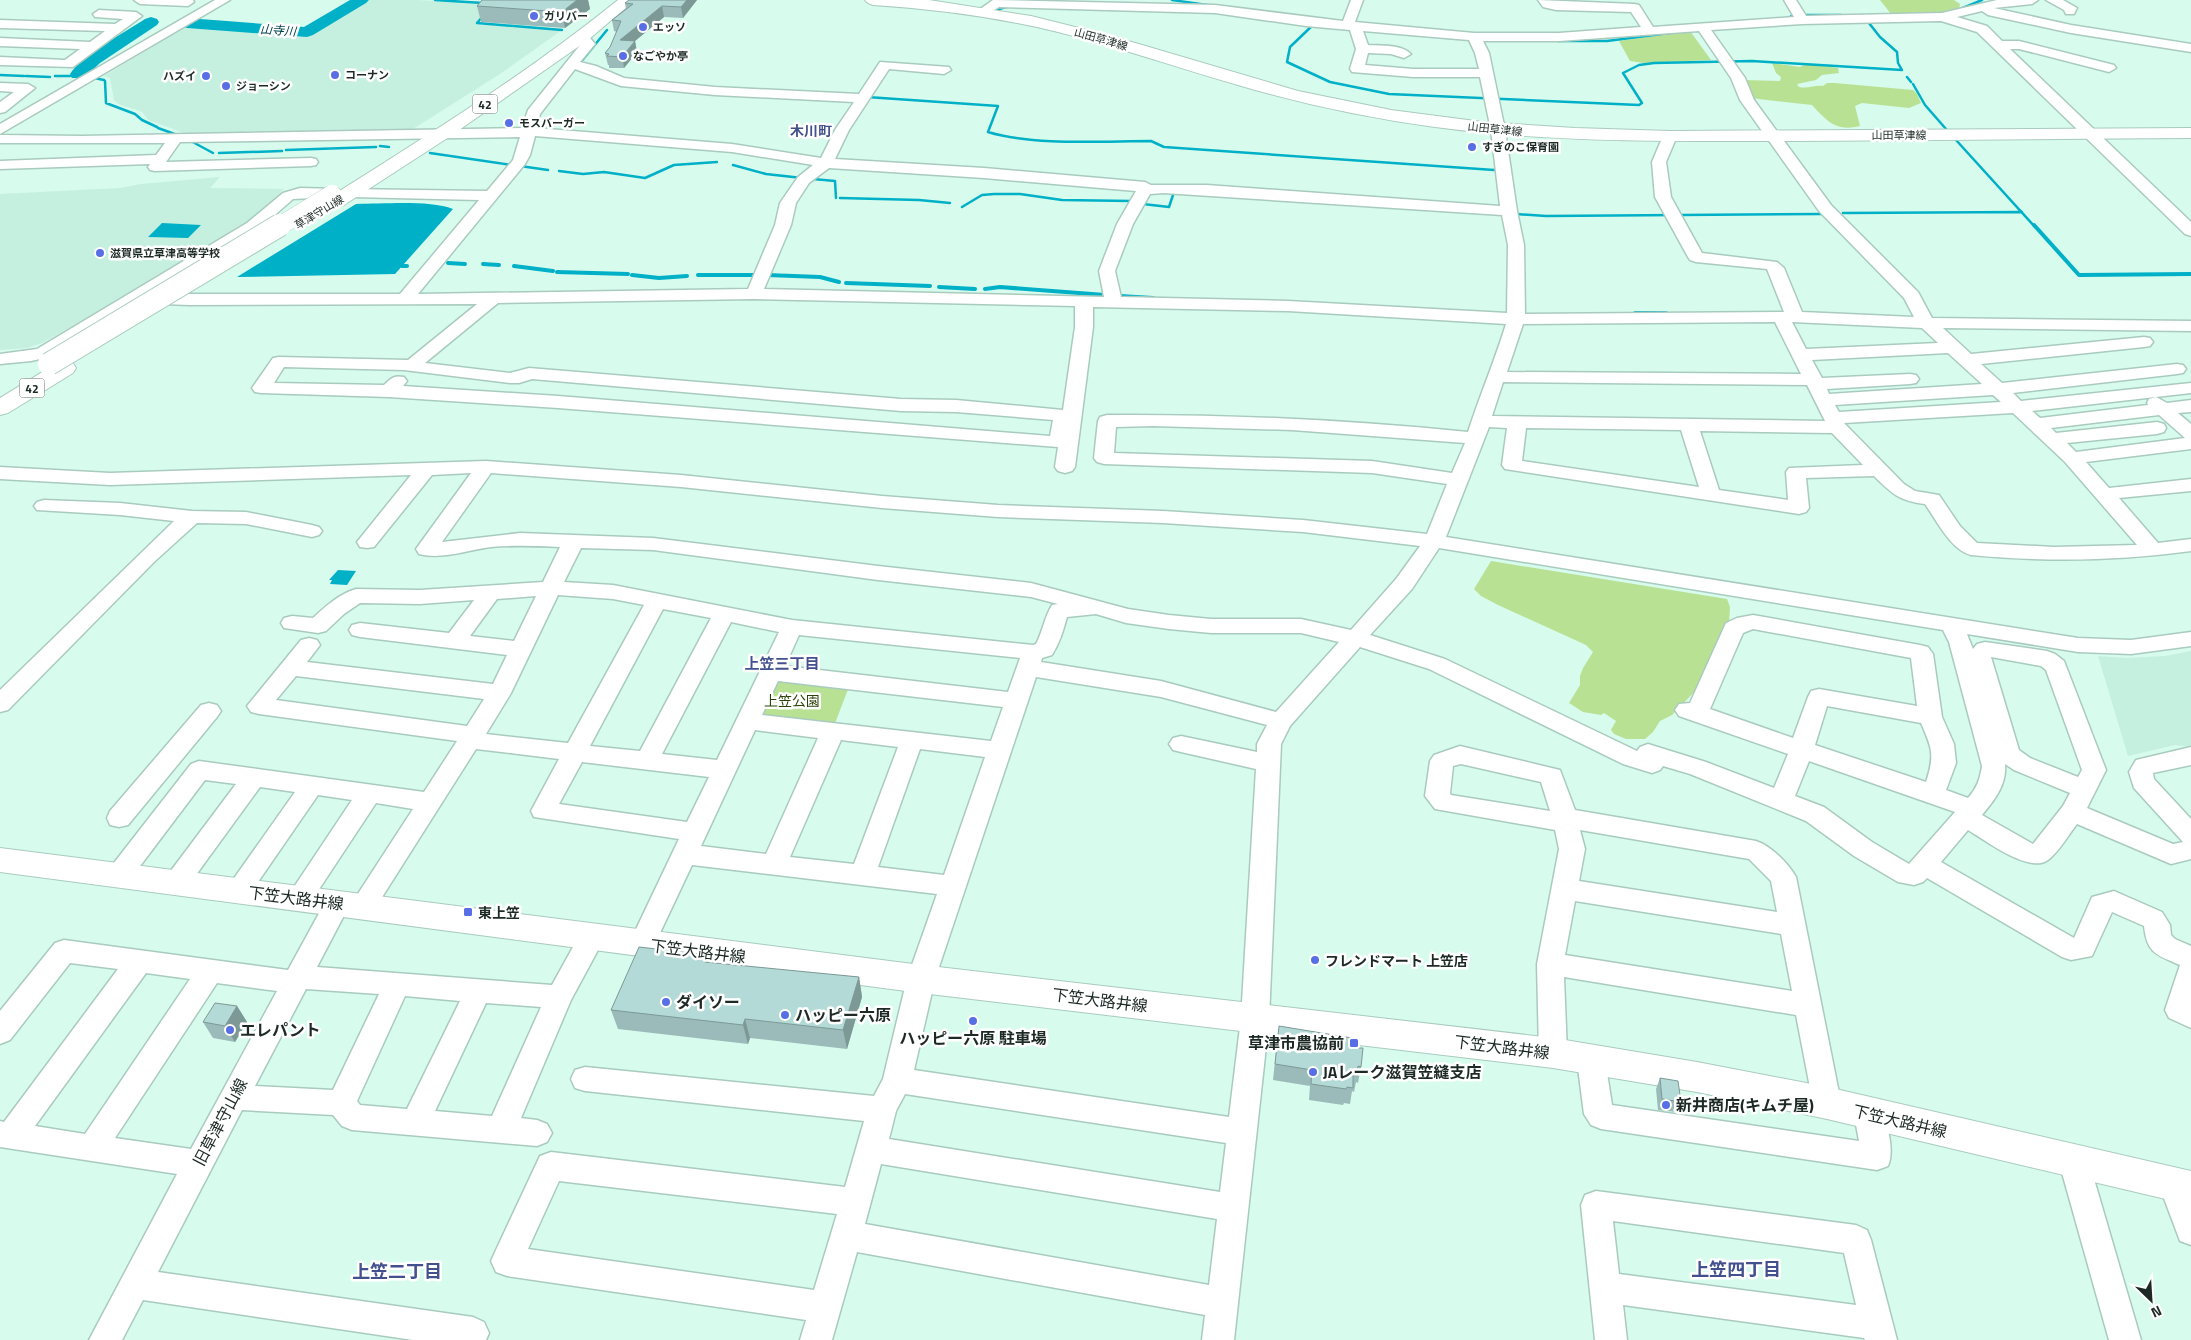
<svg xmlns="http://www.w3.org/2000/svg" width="2191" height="1340" viewBox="0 0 2191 1340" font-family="'Titillium Web','Noto Sans JP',sans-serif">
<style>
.built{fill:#c5f0e0}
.green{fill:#b9e194}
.water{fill:#00b0c7}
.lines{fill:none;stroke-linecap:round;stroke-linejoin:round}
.stream-far1{stroke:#00b0c7;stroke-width:2.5}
.stream{stroke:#00b0c7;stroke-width:4}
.river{fill:#00b0c7;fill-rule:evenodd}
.minor-casing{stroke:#a9cbbf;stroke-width:3}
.major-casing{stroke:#a9cbbf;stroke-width:2}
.minor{fill:#fff;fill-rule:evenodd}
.major{fill:#fff;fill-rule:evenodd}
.major-bridge-far1-casing{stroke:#a9cbbf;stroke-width:19;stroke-linecap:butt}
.major-bridge-casing{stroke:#a9cbbf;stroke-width:24;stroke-linecap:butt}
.major-bridge-far1{stroke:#fff;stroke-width:18}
.major-bridge{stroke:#fff;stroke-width:22}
.wall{fill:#9abbb9}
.shaded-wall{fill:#7d9996}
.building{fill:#b3dad7;stroke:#7d9996}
.poi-dot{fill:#576ee4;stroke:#fff;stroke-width:2}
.labels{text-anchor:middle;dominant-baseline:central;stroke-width:5;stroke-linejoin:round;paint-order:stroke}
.far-poi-label{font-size:11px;font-weight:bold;fill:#1c2924;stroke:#fff;text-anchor:start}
.far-street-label{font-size:11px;fill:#1c2924;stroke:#fff}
.far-water-label{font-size:12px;font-style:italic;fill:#01434c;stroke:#fff}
.shield{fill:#fff;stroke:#606966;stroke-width:1}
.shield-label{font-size:12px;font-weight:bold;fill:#1c2924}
.far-quarter-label{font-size:14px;font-weight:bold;fill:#42518d;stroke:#fff}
.park-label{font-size:14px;fill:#2b4508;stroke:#fff}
.poi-label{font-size:14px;font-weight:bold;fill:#1c2924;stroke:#fff;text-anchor:start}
.neighbourhood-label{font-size:15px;font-weight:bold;fill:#42518d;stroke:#fff}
.near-street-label{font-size:16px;fill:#1c2924;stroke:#fff}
.near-poi-label{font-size:16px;font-weight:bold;fill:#1c2924;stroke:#fff;text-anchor:start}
.near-neighbourhood-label{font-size:18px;font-weight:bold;fill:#42518d;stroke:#fff}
</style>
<rect width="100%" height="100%" fill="#d7fbed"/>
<path class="built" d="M370 0H417L491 4 475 24 562 30 500 74 413 129 187 134 148 120 142 112 118 104 114 100 110 78 104 76 187 25 309 33 316 32Z
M220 177 210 188 284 189 247 224 152 282 42 343 27 348 0 350V194L120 188 141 184Z
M2191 651V747L2175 745 2128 756 2098 656 2126 658 2165 656Z"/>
<path class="green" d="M1880 0H1954L1960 4 1959 9 1935 13 1894 15 1891 14Z
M1690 31 1711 60 1644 63 1630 61 1619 41Z
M1772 63 1800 67 1806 64 1815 65 1838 68 1839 73 1822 75 1816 80 1797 84 1799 87C1808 89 1814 85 1823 86L1827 83H1835L1913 90 1917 94 1921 103 1909 108 1862 103 1855 106 1860 126C1836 132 1827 121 1812 105L1750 98 1743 80 1780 81 1781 77 1776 73Z
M1491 561 1727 599 1730 607 1729 625 1698 688 1672 715 1660 721 1653 732 1645 739H1626L1614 734 1611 730 1616 721 1604 713 1601 715 1583 712 1569 703 1580 685V676L1583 668 1593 652 1586 645 1498 605 1481 596 1474 589Z
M777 678 850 684 834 726 759 715Z"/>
<path class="water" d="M356 204C383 204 430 200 453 209L395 274 237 277Z
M162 223 201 225 188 238 148 237Z
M338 570 356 571 347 585 330 584 332 580H329Z"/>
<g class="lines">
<path class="stream-far1" d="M435 0 483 3
M1172 0 1207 5
M996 10 1009 6
M1958 10 1982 0
M484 15 477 23 562 30
M1793 21 1791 16 1793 15H1841
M1314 24 1290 47 1287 62 1330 82 1389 94 1639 105 1642 103 1623 73 1639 65 1654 63 1752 61 1902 70 1898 63 1897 52 1880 37 1865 18
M1558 41H1607L1677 32
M583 65 580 63 607 30
M0 75 24 76
M26 76 50 77
M55 76H70
M72 76 83 77
M1907 77 1911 82
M94 78 104 80
M105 81 106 103 135 114 142 120 157 127
M1913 84 1925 105 1946 129
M867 97 998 106 988 132C1034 146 1102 141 1151 141L1164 147 1494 170
M158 128 180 136
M189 140 213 153
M1956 140 2035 227
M380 146 389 147
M286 150 376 147
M219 153 282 151
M430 153 511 165
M733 165 766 174 802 178
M520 166 548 170
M559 171 583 174 604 172 645 178 674 165 717 162
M813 179 835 181 836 198
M840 198 919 200 950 203
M1143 204 1169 207 1174 192 1177 191
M962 207 982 195 994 194H1020L1062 200 1131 201
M1843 213 2022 212
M1516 214 1546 216 1824 214"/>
<path class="stream" d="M2034 225 2079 275 2191 274
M448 263 465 264
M483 264 499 265
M402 266H407
M514 266 553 271
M557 272 628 274
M632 275 659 278 687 276
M698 275H757
M767 275 820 277 839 282
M846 283 930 286
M939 287 975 289
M985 289 1000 287 1105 295
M1120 296 1153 298
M1635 313H1666"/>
<path class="river" d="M350 0H369L366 3 313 35 307 37 187 28 181 26 179 23 181 20 187 18 304 27Z
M151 17 157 19 159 22 157 25 100 63 84 78H72L70 74C83 54 124 33 145 19Z"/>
<defs>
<path id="minor" d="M134 0H193L194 2 188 6 140 4Z
M215 0H230L0 134V124Z
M993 0 1215 5 1343 21 1351 0H1363L1355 22 1474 33H1559L1641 27 1631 12 1556 10 1543 7 1538 0 1635 4 1639 5 1653 27 1794 17 1784 0H1796L1806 16 1942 13 1997 0H2038L2032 4 1994 8 2071 25 2191 44V52L2071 33 1988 15 1982 11 1957 17 1987 26 2002 41H2019L2114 65 2116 68 2109 72 2019 49H2010L2191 222V236L2185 234 1977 32 1941 21 1802 24 1711 30 1745 78 1754 100 1831 205 1918 292 1932 318 2191 321V331L1943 328 1971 354 2144 337 2150 338 2153 342 2150 346 2144 347 1981 364 2002 383 2177 364 2183 365 2186 369 2183 373 2177 374 2013 393 2021 401 2191 383V393L2032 411 2040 418 2148 405 2147 403 2149 399 2156 397 2167 403 2191 400V412L2178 413 2191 424V449L2086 462 2109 488 2191 479V491L2119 498 2158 543 2191 539V551C2117 561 2045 562 1971 555 1951 550 1937 521 1925 504 1900 501 1892 494 1874 476L1806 478 1809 508 1806 512 1799 514 1505 469 1502 465 1507 428 1489 427 1446 537 2078 638 2131 640 2191 632V646L2131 654 2078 652 1967 634 1973 649 1977 644 1985 642 2047 651 2055 654 2064 661 2106 770 2087 808 2173 844 2183 842 2134 788 2129 772 2136 760 2191 747V765L2153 773 2154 779 2191 819V859L2171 864 2077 824C2069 834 2058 853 2048 860 2029 874 1985 840 1968 830L1941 862 2074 938 2092 897 2114 891 2162 912 2170 925 2171 935 2175 939 2191 946V1028L2169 1018 2165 1010 2180 965C2157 955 2147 954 2144 926L2112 912 2092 956 2071 960 2062 957 1927 878 1923 882 1914 885 1898 882 1854 856 1806 821 1690 774 1663 766 1660 770 1652 773 1623 764 1429 669 1360 647 1290 726 1281 744 1269 1019 1234 1340H1202L1205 1315 857 1252 832 1340H800L806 1320 507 1276 496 1272 491 1261 496 1250 540 1156 551 1152 845 1187 864 1121 585 1091 575 1088 571 1079 575 1070 585 1067 874 1096 883 1079 907 979 937 894 692 865 651 952 642 955 633 952 629 944 679 839 534 817 531 811 559 759 476 749 372 913 363 916 354 913 350 906 413 809 376 803 308 906 299 909 290 906 286 899 352 800 318 795 247 898 238 901 229 898 225 891 295 792 260 787 185 890 176 893 167 890 163 883 167 876 236 784 205 780 128 882 119 885 110 882 106 875 110 868 191 764 199 761 424 792 457 741 259 714 251 712 247 706 301 640 309 638 317 640 320 645 307 662 493 684 507 655 360 637 352 635 349 630 352 625 360 623 449 633 474 600 420 604 360 603 344 614 326 631 318 633 284 628 281 623 284 618 292 616 313 618C326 606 339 594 356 589L420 590 543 582 560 547C537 546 514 545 491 547 468 550 442 560 419 554L416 549 471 473 432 475 374 547 367 548 360 547 357 542 411 475 110 485 0 479V467L110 473 486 461 681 475 882 496 998 505 1163 511 1303 520 1427 534 1447 484 1372 473 1104 464 1097 462 1094 458 1098 421 1100 417 1107 415C1228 414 1348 420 1468 432 1480 395 1495 360 1506 324L1288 311 1093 307V327L1075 467 1072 471 1065 473 1058 471 1055 467 1058 447 558 408 389 397 261 393 255 392 252 388 273 358 279 357 408 360 477 304 189 305 138 303 49 357 31 361 0 364V354L37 349 247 223 283 193 300 188 338 189 341 192 338 195 333 197 293 199 259 229 152 294H400L479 200 352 197 347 195 344 192 347 189 487 191 513 160 520 137 180 142 166 162 311 158 316 159 318 162 316 165 311 166 155 171 150 170 148 167 150 164 0 169V161L156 155 165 143H0V135L82 136 522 128 528 110 581 44 575 37 582 33 587 34 595 44 580 62 596 66 624 78 715 87 859 94 880 62 949 67 951 70 944 74 889 69 849 130 835 159 984 168 1145 182 1151 185H1207L1500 206 1491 130 1480 77H1413L1352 72 1350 69 1356 49 1350 30 1306 26 1215 13 999 7 986 15H978L976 12ZM1363 31 1469 40 1475 53 1479 69H1413L1365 65 1368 53 1391 54 1404 58 1411 54C1401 44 1381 46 1368 45ZM1699 31 1731 78 1740 100 1819 211 1904 298 1914 317 1802 312 1784 268 1777 262 1702 253 1671 197 1666 162 1677 136 1675 133H1665L1663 136 1652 162 1655 197 1688 257 1690 260 1696 262 1767 269 1784 312 1525 314 1524 245 1517 211 1505 130 1489 53 1483 41H1559ZM575 69 621 86 715 95 854 102 835 130 821 158 732 144 536 128 540 114ZM535 136 732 152 813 165 798 177 780 203 775 225 748 289 418 294 525 164 530 155ZM829 168 984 178 1136 191 1117 224 1099 271 1104 297 764 289 791 225 796 203 809 183ZM1164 193 1502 215 1508 245 1507 313 1288 301 1121 297 1115 271 1133 224 1150 194ZM754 299 1075 306V327L1063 410 956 400 901 399 529 368 510 373 425 363 498 303ZM1775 322 1801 374 1507 372 1523 324ZM1792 322 1922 328 1938 343 1806 349ZM1948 353 1982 384 1829 394 1827 389 1910 384 1916 383 1919 379 1916 375 1910 374 1822 378 1812 360ZM284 367 404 370 510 383H519L532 379 901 411 956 412 1053 420 1050 436 558 396 403 386 407 381 404 377C394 375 391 378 384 385L274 383ZM1503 382 1807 385 1825 421 1492 416ZM1993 395 2001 402 1839 412 1835 405ZM2013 413 2065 462 2137 545 2054 547 1977 543 1960 526 1939 495 1915 491 1904 484 1844 423ZM2159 415 2185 438 2076 452 2067 443 2157 434 2164 432 2166 428 2164 424 2157 422 2056 433 2051 428ZM1153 426 1292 430 1465 443 1452 473 1372 461 1114 453 1116 427ZM1526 428 1681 430 1699 487 1522 461ZM1700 431 1832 433 1863 465 1789 468 1786 472 1788 500 1719 490ZM491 473 681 487 882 508 998 517 1163 523 1303 532 1420 546 1396 579 1351 630 1301 619H1211L1169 615 1128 609 1031 583 878 566 653 538 520 533 442 542ZM581 548 653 550 878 580 1031 597 1058 604 1052 605C1044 618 1043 631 1036 644L1033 645 792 620 613 585 564 582ZM1439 548 1943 630 1949 642 1982 766C1980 779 1977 788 1968 798L1946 790 1956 763 1954 744 1942 717 1933 654 1928 647 1920 645 1753 615 1737 618 1726 623 1690 703 1679 704 1675 710 1679 716 1788 754 1774 788 1706 762 1648 744 1640 747 1637 751 1445 659 1370 635 1412 589ZM558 595 613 599 644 605 568 743 486 734 511 693ZM536 596 514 641 470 636 497 599ZM663 609 711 618 640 751 590 746ZM1096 614 1126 623 1169 629 1211 633H1301L1339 642 1276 712 1161 681 1041 662 1042 658 1052 655C1060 642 1063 631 1067 617ZM731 622 779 632 717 760 662 754ZM1753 629 1911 658 1917 706 1819 689 1811 691 1808 697 1793 738 1710 709 1743 633ZM799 635 1020 658 1008 692 785 666ZM1991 657 2041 666 2046 670 2082 770 2078 777 2030 758 2019 750ZM296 676 484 699 467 726 276 700ZM1036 677 1161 697 1267 725 1257 744V752L1181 736 1173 738 1169 744 1173 750 1181 752 1256 769 1241 1019 1229 1117 914 1070 935 979ZM778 681 1003 707 991 741 762 715ZM1827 706 1921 723C1932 748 1935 755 1926 782L1815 745ZM755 730 818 738 766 854 701 846ZM841 740 898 747 854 864 790 857ZM920 749 985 757 944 875 878 867ZM1809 761 1955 812 1909 864 1872 842 1824 807 1795 796ZM582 762 709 777 687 822 559 804ZM2005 764 2014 770 2070 793 2063 806 2033 844 1982 815C1995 800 2007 784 2005 764ZM905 1094 1226 1143 1220 1192 889 1139 896 1111ZM881 1164 1217 1219 1209 1285 865 1224ZM559 1181 837 1214 814 1290 528 1249Z
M2046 0H2063L2077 8 2074 14H2066L2064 10Z
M99 10 136 12 142 16 73 67 0 65V57L65 60 80 49 0 46V38L90 42 105 31 0 28V20L115 24 123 19 95 17 93 14Z
M0 83 28 84 35 88 5 112 0 113V102L14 92 0 91Z
M44 500 120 503 192 511 246 512 312 525 319 527 322 531 319 535 312 537 246 524 197 523 154 562 8 710 0 712V690L174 521 120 515 37 510 34 506 37 502Z
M209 703 217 705 221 711 217 717 128 825 119 827 110 825 107 818 110 811 201 705Z
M1460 746 1560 770 1575 810 1756 841C1771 846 1788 863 1796 877L1841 1103 1837 1112 1827 1116 1817 1112 1813 1103 1796 1015 1564 977 1567 1053 1563 1062 1553 1065 1543 1062 1539 1053 1537 964 1559 849 1555 830 1435 809 1425 796 1430 761 1434 755ZM1461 764 1541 782 1550 811 1451 795 1450 793 1453 766ZM1580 830 1749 859 1771 881 1777 912 1579 881 1585 849ZM1575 901 1781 934 1792 991 1565 955Z
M337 894 346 897 350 904 317 967 552 985 583 929 592 926 601 929 605 937 571 1000 521 1118 537 1120 547 1124 552 1133 547 1142 537 1146 352 1130 342 1126 333 1115 242 1110 158 1272 473 1317 484 1322 489 1333 486 1340H413L143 1300 122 1340H89L177 1174 0 1147V1121L4 1122 118 969 70 963 10 1040 0 1044V1011L55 943 64 940 288 970 328 897ZM146 973 190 979 85 1134 35 1126ZM217 983 277 991 191 1149 115 1138ZM306 989 379 994 333 1090 255 1086ZM405 996 460 1001 407 1109 360 1105 357 1101ZM486 1003 541 1007 492 1116 435 1111Z
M1591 1048 1601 1051 1605 1060 1612 1105 1859 1141 1854 1114 1859 1105 1869 1101 1879 1105C1887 1121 1895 1150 1888 1166L1877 1170 1601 1129 1591 1125 1584 1114 1577 1060 1581 1051Z
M2074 1149 2085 1152 2089 1162 2141 1340H2109L2059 1162 2063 1152Z
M2174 1171 2185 1175 2191 1190V1245L2180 1241 2159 1185 2163 1175Z
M1596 1191 1856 1225 1867 1230 1871 1240 1897 1340H1865L1864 1338 1623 1305 1627 1340H1595L1581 1205 1585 1195ZM1613 1221 1844 1253 1856 1305 1619 1274Z"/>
<path id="major" d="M618 0H635L588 40 449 137 344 205 337 207 330 205 328 201 330 197C428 135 528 73 618 0Z
M865 0H929L1031 16 1115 37 1298 91 1391 110 1483 122 1575 128 1670 131 2191 128V138C2059 139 1927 140 1796 141 1675 141 1554 143 1435 127 1368 118 1302 104 1238 85 1178 68 1119 47 1058 32 997 17 935 9 873 5L868 3Z
M65 361 73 363 76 368 73 373 8 413 0 415V398L57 363Z
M0 848 921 965 1553 1038 1697 1062 1827 1087 2191 1171V1205L1827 1119 1697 1092 1553 1068 921 993 0 872Z"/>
</defs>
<use href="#minor" class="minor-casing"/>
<use href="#major" class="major-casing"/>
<use href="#minor" class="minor"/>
<use href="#major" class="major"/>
<defs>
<path id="major-bridge-far1" d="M278 227 332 194"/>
<path id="major-bridge" d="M49 364 280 225"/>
</defs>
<use href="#major-bridge-far1" class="major-bridge-far1-casing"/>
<use href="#major-bridge" class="major-bridge-casing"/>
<use href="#major-bridge-far1" class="major-bridge-far1"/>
<use href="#major-bridge" class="major-bridge"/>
</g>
<path class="wall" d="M482 0H588L590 9 565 28 481 22 477 6Z
M697 0 683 18 664 17 635 41 637 52 624 68H609V65H608L605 53 610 47 617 32 614 31 612 20 626 9 625 3Z
M708 955 710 963 859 977 862 997 847 1049 750 1038 748 1044 618 1029 611 1010Z
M237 1006 247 1022 235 1042 213 1038 203 1022Z
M1277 1042 1361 1067 1358 1083 1356 1082 1354 1092 1352 1091 1350 1104 1344 1103 1343 1105 1309 1100 1310 1086 1273 1080Z
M1660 1078 1681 1102 1676 1112 1658 1110 1656 1089Z"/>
<path class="shaded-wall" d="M577 0H588L590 9 565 28 562 12Z
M687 0H697L683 18 681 7Z
M662 6 664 17 635 41 637 52 624 68 620 40Z
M708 955 713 975 705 962Z
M859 977 862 997 847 1049 843 1030Z
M237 1006 247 1022 235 1042 225 1026Z
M745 1019 750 1038 748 1044 743 1025Z"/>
<path class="building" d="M482 0H577L562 12 477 6Z
M629 0H687L681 7 662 6 620 40 635 41 622 57 607 56 609 54 605 53 610 47 621 21 612 20 633 4 625 3Z
M639 947 708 955 705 962 859 977 843 1030 745 1019 743 1025 611 1010Z
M215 1003 237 1006 225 1026 203 1022Z
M1279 1026 1358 1039V1048H1363L1361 1067 1358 1066 1357 1076 1353 1075V1088L1347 1087 1346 1089 1311 1084 1312 1070 1275 1064Z
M1660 1078 1678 1081 1681 1102 1662 1099Z"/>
<g class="poi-dot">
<circle cx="534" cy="16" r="5"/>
<circle cx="643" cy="27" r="5"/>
<circle cx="623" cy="56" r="5"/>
<circle cx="335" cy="75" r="5"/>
<circle cx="206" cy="76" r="5"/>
<circle cx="226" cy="86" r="5"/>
<circle cx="509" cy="123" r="5"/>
<circle cx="1472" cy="147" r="5"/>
<circle cx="100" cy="253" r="5"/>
<rect x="463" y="907" width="10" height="10" rx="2.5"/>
<circle cx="1315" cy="960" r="5"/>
<circle cx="666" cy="1002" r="5"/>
<circle cx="785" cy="1015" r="5"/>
<circle cx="973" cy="1021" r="5"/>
<circle cx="230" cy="1030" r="5"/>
<rect x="1349" y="1038" width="10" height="10" rx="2.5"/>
<circle cx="1313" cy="1072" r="5"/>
<circle cx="1666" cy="1105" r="5"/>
</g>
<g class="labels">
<g class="far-poi-label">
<text x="544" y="16">ガリバー</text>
<text x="653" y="27">エッソ</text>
<text x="633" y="56">なごやか亭</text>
<text x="345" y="75">コーナン</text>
<text x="196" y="76" text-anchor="end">ハズイ</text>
<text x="236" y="86">ジョーシン</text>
<text x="519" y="123">モスバーガー</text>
<text x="1482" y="147">すぎのこ保育園</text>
<text x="110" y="253">滋賀県立草津高等学校</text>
</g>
<g class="far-street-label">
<text transform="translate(1101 39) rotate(16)">山田草津線</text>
<text transform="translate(1495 129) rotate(6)">山田草津線</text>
<text x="1899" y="135">山田草津線</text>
<text transform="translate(319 212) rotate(-31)">草津守山線</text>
</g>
<g class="far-water-label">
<text transform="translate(278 30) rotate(4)">山寺川</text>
</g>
<g class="shield">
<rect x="472.5" y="94.5" width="25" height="19" rx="4"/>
<rect x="19.5" y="378.5" width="25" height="19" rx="4"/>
</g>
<g class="shield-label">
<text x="485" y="104">42</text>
<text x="32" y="388">42</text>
</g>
<g class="far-quarter-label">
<text x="811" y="130">木川町</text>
</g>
<g class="park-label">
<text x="792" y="700">上笠公園</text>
</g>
<g class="poi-label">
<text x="478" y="912">東上笠</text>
<text x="1325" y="960">フレンドマート 上笠店</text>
</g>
<g class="neighbourhood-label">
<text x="782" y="663">上笠三丁目</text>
</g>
<g class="near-street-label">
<text transform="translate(296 898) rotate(7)">下笠大路井線</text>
<text transform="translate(698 951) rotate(7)">下笠大路井線</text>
<text transform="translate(1100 1000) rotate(7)">下笠大路井線</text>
<text transform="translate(1502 1047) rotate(7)">下笠大路井線</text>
<text transform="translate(1900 1121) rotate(13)">下笠大路井線</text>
<text transform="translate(220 1122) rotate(-62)">旧草津守山線</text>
</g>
<g class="near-poi-label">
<text x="676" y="1002">ダイソー</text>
<text x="795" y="1015">ハッピー六原</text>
<text x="240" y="1030">エレパント</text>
<text x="973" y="1038" text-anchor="middle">ハッピー六原 駐車場</text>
<text x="1344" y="1043" text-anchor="end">草津市農協前</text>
<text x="1323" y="1072">JAレーク滋賀笠縫支店</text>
<text x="1676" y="1105">新井商店(キムチ屋)</text>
</g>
<g class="near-neighbourhood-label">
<text x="1736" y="1269">上笠四丁目</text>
<text x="397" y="1271">上笠二丁目</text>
</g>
</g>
<g transform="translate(2151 1300) rotate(155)" stroke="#ffffff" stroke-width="4" paint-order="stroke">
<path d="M0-4L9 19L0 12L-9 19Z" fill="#1c2924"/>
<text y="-8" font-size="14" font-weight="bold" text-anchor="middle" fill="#1c2924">N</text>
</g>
</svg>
